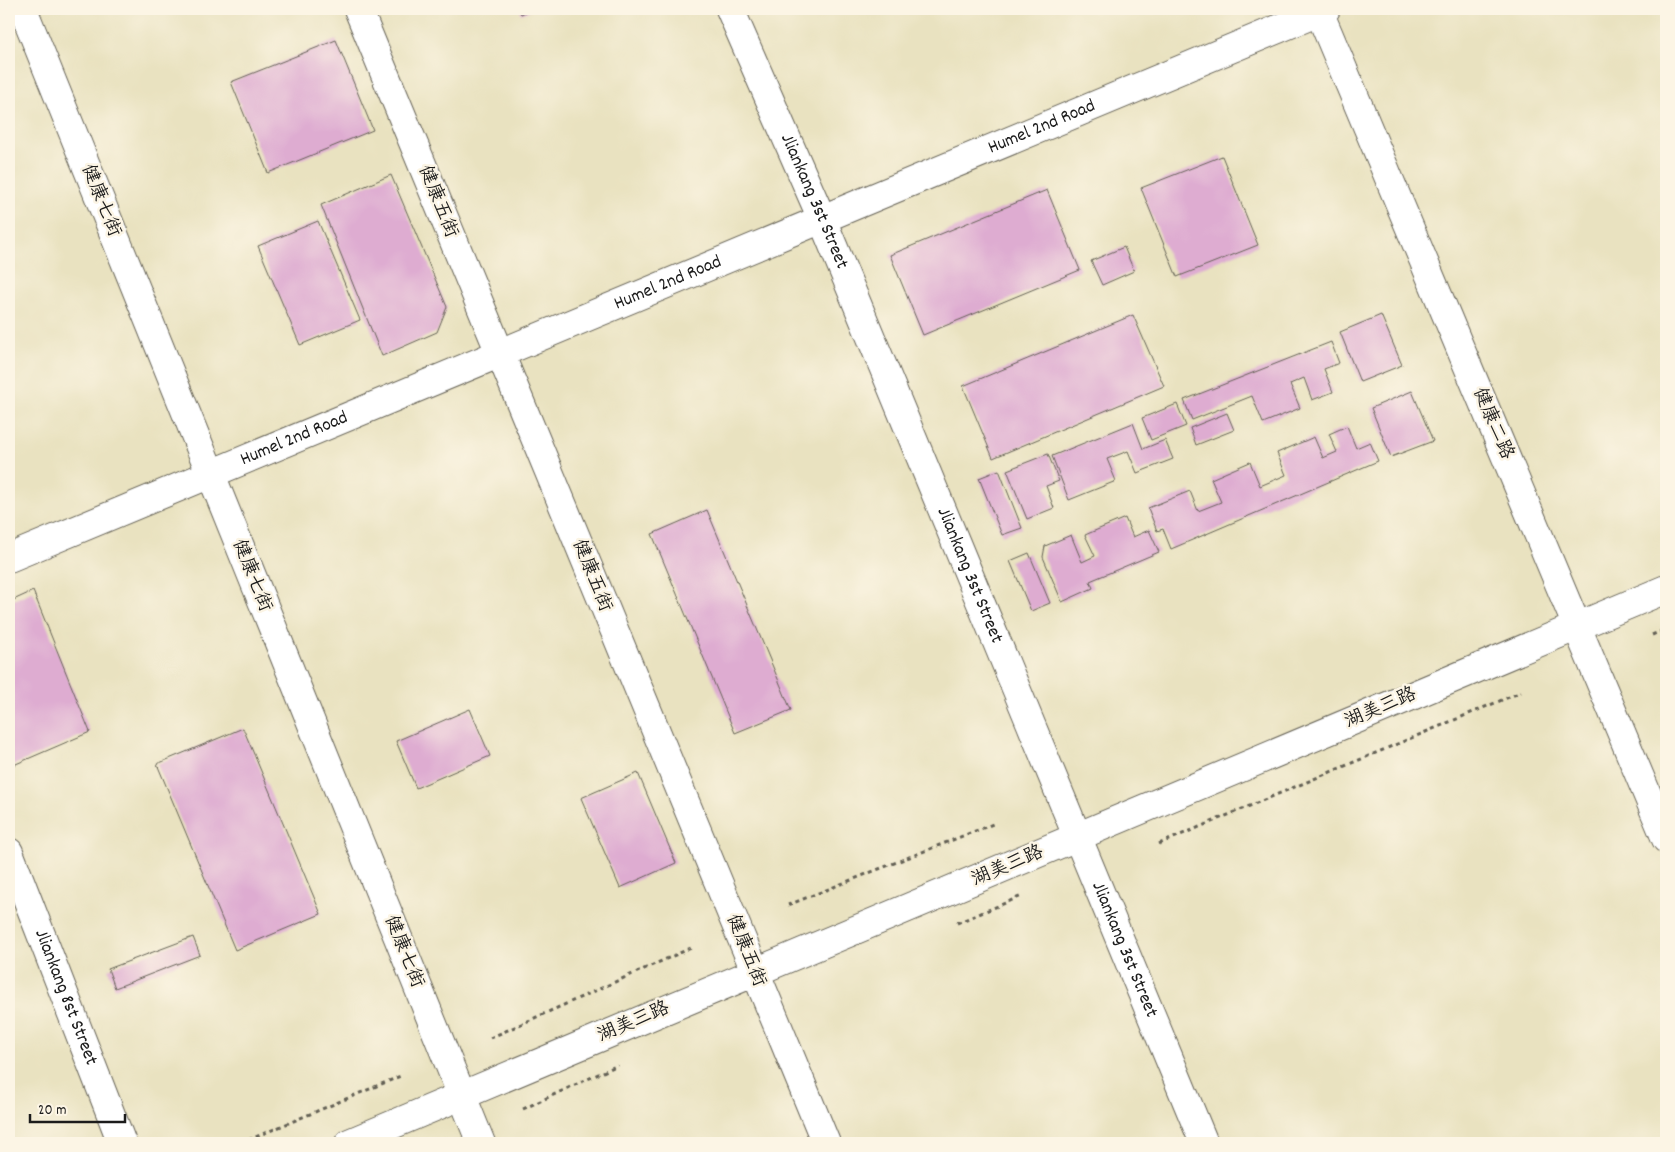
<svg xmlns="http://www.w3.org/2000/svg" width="1675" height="1152" viewBox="0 0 1675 1152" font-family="Dekko,'LXGW WenKai TC',sans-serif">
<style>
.building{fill:#deacd1}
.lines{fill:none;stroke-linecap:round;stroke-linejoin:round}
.minor-casing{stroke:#646155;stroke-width:30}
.path{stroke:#646155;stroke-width:3;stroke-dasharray:4 4;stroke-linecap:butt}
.minor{stroke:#fff;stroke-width:28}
.labels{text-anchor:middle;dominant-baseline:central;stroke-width:5;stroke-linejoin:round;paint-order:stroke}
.street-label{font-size:19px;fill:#1c1c1c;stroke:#fcf5e5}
</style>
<rect width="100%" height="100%" fill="#fcf5e5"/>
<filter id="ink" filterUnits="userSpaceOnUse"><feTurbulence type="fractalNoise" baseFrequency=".02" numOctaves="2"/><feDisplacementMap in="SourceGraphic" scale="10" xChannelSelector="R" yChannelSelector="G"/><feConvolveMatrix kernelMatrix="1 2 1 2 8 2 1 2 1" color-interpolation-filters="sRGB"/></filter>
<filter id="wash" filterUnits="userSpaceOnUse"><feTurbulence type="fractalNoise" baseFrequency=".0096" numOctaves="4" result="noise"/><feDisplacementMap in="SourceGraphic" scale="20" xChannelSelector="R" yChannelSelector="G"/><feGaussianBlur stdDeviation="1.12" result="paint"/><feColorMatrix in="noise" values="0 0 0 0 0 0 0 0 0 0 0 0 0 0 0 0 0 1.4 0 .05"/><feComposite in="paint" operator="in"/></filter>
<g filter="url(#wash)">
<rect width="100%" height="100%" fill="#e9e2c0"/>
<g id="blocks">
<path class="building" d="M519 9H533L521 14Z
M336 40 373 130 268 173 231 82Z
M1222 156 1258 245 1177 277 1141 188Z
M391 175 447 307 437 332 382 356 321 205Z
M1047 190 1080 270 923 335 890 255Z
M318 221 360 320 300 345 258 246Z
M1124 247 1134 271 1102 285 1091 261Z
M1133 315 1164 386 993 458 963 386Z
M1381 315 1402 365 1360 382 1340 332Z
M1331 342 1339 363 1324 369 1333 392 1312 400 1304 378 1290 384 1300 408 1263 423 1252 396 1192 420 1184 400Z
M1412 391 1433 441 1391 457 1371 408Z
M1177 404 1186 426 1151 440 1142 418Z
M1227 413 1234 430 1196 445 1190 428Z
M1133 423 1143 449 1165 440 1173 459 1137 473 1128 451 1107 459 1116 481 1069 500 1052 456Z
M1347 426 1356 448 1370 442 1378 461 1171 549 1163 529 1157 531 1148 508 1190 491 1198 511 1221 502 1211 479 1250 462 1260 486 1286 475 1277 453 1314 437 1323 458 1337 452 1329 434Z
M1048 454 1059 481 1046 486 1054 508 1027 519 1007 470Z
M999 470 1022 528 1002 535 979 478Z
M707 510 791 710 735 733 652 534Z
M1125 518 1133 537 1149 530 1159 552 1090 581 1093 588 1062 602 1043 557 1045 546 1071 535 1082 562 1095 556 1085 535Z
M1029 553 1050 603 1031 611 1010 561Z
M33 591 90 732 9 767V602Z
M470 709 490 756 416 788 396 741Z
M243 728 321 914 235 950 157 764Z
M638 773 676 863 620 888 581 798Z
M193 937 200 955 115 988 108 969Z"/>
</g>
</g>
<g filter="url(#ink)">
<use href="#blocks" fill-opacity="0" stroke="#646155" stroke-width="1"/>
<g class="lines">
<defs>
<g id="minor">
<path d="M23 9 481 1143"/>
<path d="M358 9 826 1143"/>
<path id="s1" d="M730 9 822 219 1204 1143"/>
<path d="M1318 9 1666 839"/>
<path id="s2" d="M9 558 1326 9"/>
<path id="s3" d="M9 852 122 1143"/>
<path d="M349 1143 1666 589"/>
</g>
</defs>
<use href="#minor" class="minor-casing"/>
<path class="path" d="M1652 635 1666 629
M1159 844 1521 692
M788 905 993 824
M957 923 1022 896
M490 1038 693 947
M523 1109 618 1065
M241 1143 403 1075"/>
<use href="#minor" class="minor"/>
</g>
</g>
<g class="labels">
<g class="street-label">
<text stroke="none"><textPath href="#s2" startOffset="1119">Humel 2nd Road</textPath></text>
<text transform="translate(100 201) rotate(68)">健康七街</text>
<text stroke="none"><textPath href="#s1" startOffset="210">Jliankang 3st Street</textPath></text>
<text transform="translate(437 202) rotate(68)">健康五街</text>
<text stroke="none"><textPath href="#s2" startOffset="714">Humel 2nd Road</textPath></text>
<text transform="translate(1492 424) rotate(67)">健康二路</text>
<text stroke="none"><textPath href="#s2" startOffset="309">Humel 2nd Road</textPath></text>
<text stroke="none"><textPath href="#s1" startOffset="615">Jliankang 3st Street</textPath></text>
<text transform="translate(251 576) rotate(68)">健康七街</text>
<text transform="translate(591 576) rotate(68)">健康五街</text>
<text transform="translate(1381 709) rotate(-23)">湖美三路</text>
<text transform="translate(1008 867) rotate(-23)">湖美三路</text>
<text stroke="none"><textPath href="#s1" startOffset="1020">Jliankang 3st Street</textPath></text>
<text transform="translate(745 951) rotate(68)">健康五街</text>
<text transform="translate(403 952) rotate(68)">健康七街</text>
<text stroke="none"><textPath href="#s3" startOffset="156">Jliankang 8st Street</textPath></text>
<text transform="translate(634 1023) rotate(-23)">湖美三路</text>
</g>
</g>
<rect width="1675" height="1152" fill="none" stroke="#fcf5e5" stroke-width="30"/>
<path d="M30 1114v8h95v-8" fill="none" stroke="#1c1c1c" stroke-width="2.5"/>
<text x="38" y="1114" font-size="15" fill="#1c1c1c" stroke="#fcf5e5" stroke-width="4" paint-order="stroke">20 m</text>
</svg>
